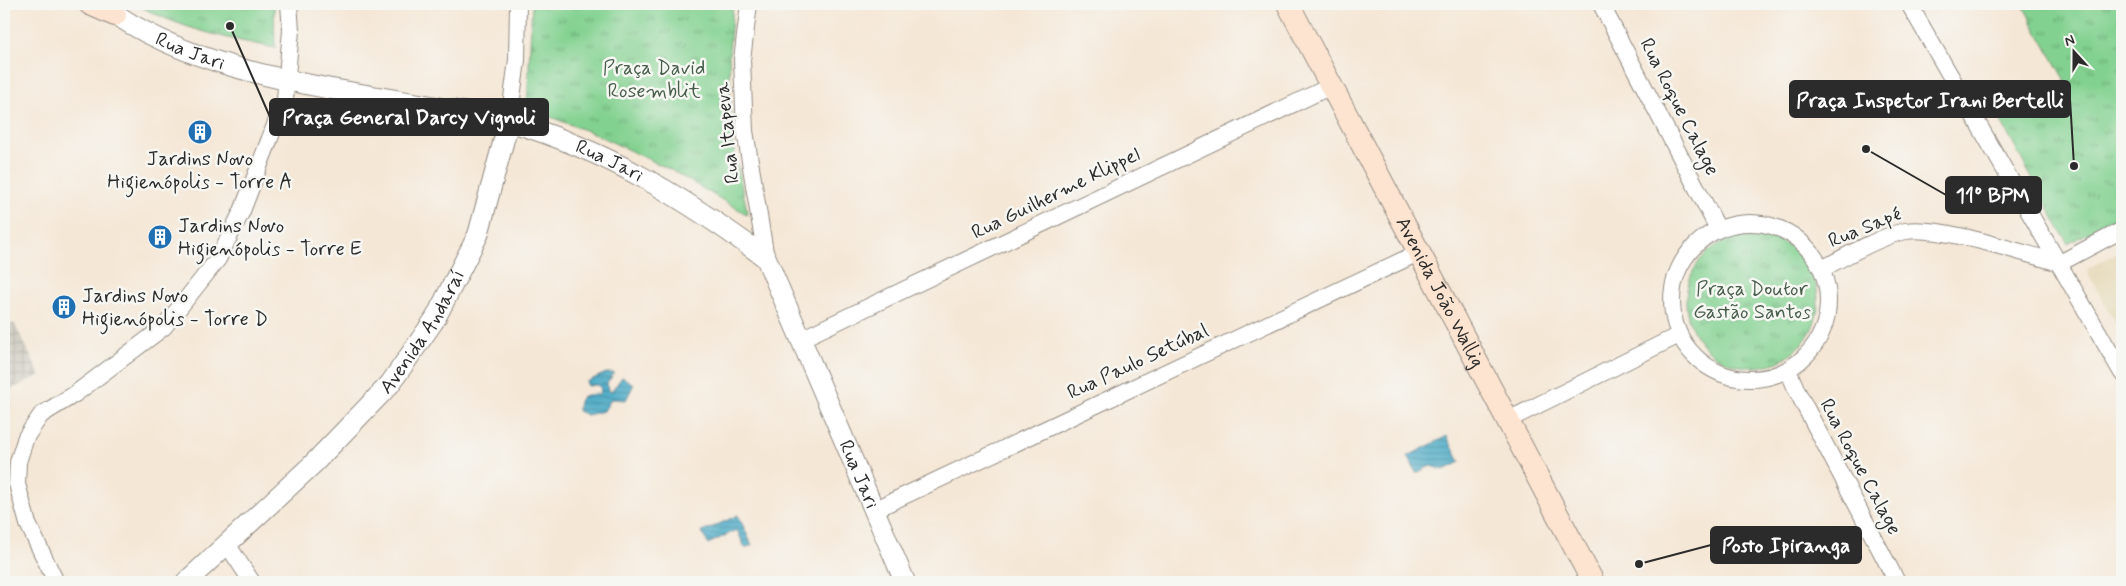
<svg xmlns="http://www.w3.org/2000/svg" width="2126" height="586" viewBox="0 0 2126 586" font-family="Mynerve,sans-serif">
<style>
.built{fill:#e6daba}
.industrial{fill:url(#industrial-grid)}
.park{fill:url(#park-tufts);stroke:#567e5e}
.water{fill:url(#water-rules);stroke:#386978}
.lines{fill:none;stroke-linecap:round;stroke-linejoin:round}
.minor-casing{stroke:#908980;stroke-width:18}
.tertiary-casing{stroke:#908980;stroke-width:22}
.secondary-casing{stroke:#908980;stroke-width:24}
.minor{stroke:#fff;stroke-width:16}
.tertiary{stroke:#fff;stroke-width:20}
.secondary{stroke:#fde4d0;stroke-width:22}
.labels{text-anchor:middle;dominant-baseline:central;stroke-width:5;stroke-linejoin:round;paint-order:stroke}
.street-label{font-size:20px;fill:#2b2b2b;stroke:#f6f6f2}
.park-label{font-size:20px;fill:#455d49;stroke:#f6f6f2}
.poi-label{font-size:20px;fill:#2b2b2b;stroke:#f6f6f2;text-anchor:start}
.leader{fill:none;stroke:#2b2b2b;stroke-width:2}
.callout-dot{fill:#2b2b2b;stroke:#f6f6f2;stroke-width:2}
.callout{fill:#2b2b2b;stroke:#2b2b2b;stroke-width:2}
.callout-label{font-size:21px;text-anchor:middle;font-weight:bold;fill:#fff}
</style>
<defs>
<pattern id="industrial-grid" width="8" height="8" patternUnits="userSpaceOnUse" patternTransform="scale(1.25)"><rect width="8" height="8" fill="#c8c4b8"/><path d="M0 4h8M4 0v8" fill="none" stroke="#a39f96"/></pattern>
<pattern id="park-tufts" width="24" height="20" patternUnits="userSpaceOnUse" patternTransform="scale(1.25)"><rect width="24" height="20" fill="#82d190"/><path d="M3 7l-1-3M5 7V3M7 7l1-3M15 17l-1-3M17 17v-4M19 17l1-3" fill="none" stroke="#6baa76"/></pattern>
<pattern id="water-rules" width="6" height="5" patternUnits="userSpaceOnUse" patternTransform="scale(1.25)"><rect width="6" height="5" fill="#44a7c4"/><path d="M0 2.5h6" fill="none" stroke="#39889f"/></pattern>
</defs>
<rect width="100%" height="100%" fill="#f6f6f2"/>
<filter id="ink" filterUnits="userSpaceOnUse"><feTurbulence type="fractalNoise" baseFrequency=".02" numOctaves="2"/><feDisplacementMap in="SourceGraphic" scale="10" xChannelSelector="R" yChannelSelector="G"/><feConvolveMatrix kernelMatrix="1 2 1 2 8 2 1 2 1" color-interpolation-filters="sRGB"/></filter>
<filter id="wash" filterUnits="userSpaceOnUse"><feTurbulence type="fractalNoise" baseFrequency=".0096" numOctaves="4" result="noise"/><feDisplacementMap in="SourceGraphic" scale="20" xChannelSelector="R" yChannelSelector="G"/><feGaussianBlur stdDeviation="1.12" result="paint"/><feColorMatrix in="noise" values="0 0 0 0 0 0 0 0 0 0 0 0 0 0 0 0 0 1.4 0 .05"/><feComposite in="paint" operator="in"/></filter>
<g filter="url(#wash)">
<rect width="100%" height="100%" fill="#f5e7d6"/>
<path class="built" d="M2122 250V335L2086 270Z"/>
<path class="industrial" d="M14 323 40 375 4 393 11 406 4 410V327Z"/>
<path class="park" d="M136 4H274L275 48C226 38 180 29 136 4Z
M532 4H733L729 54 732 143 748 215 671 170 595 134 527 108Z
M2022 4H2122V214L2068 244 1999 118 2065 81Z
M1686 301a66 66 0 1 1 132 0a66 66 0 1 1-132 0Z"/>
<path class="water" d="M606 373H614L607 384 608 390 611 392 622 377 634 384 626 400 611 399 604 411 587 415 578 411C578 393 585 395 599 394L601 389 597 385 588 386 586 382Z
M1447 436 1460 462 1444 470 1431 466 1416 473 1408 456Z
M738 515 752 545 745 548 737 530 708 544 702 532Z"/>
</g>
<g filter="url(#ink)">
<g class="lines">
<defs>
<path id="minor" d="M749 4 742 60 745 131 766 258
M1601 4 1718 229
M1909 4 2122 373
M509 121 517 60 518 4
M1672 301a78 78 0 1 1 156 0a78 78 0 1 1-156 0Z
M1822 269C1844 257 1883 235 1906 231 1940 225 2024 254 2060 263L2122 230
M801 339 1331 86
M1788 370 1797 391 1897 582
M1508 420 1679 335
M874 510 1420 252
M227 544 252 582
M56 582 28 524 17 484 18 462 26 437 41 415 75 394 164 327 218 259 242 211 285 99 291 30 289 4"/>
<g id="tertiary">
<path id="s1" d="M102 5C196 75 328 87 441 108 464 113 489 115 511 122 608 151 685 198 766 258L905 582"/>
<path id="s2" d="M186 582 313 464 390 384 435 319 478 235 509 121"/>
</g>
<g id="secondary">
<path d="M90 4 115 15"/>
<path id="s3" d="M1288 4 1593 582"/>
</g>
</defs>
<use href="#minor" class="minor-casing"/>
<use href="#tertiary" class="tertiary-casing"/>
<use href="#secondary" class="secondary-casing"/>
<use href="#minor" class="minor"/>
<use href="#tertiary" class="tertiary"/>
<use href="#secondary" class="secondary"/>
</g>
</g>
<defs>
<symbol id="building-disc" viewBox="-11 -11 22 22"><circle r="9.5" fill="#1f6fb2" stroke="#f6f6f2"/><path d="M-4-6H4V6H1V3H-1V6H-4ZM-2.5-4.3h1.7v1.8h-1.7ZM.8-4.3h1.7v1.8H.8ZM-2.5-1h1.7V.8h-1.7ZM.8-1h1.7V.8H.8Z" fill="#fff"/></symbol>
</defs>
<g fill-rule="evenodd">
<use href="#building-disc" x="186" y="118" width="28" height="28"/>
<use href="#building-disc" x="146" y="223" width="28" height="28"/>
<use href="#building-disc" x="50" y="293" width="28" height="28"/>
</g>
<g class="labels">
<g class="street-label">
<text stroke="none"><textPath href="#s1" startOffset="100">Rua Jari</textPath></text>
<text transform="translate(1679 107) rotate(63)">Rua Roque Calage</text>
<text transform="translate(728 133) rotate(-96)">Rua Itapeva</text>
<text stroke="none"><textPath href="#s1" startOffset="535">Rua Jari</textPath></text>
<text transform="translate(1056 194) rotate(-26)">Rua Guilherme Klippel</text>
<text transform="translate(1865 228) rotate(-22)">Rua Sapé</text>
<text stroke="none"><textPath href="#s3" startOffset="326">Avenida João Wallig</textPath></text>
<text stroke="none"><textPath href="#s2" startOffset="346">Avenida Andaraí</textPath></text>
<text transform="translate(1138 362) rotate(-25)">Rua Paulo Setúbal</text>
<text transform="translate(1860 467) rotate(62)">Rua Roque Calage</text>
<text stroke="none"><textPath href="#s1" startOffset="955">Rua Jari</textPath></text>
</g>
<g class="park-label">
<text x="654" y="68">Praça David<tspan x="654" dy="23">Rosemblit</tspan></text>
<text x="1752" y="289">Praça Doutor<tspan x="1752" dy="23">Gastão Santos</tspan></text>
</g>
<g class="poi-label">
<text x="200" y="159" text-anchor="middle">Jardins Novo<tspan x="200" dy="23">Higienópolis - Torre A</tspan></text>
<text x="178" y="226">Jardins Novo<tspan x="178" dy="23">Higienópolis - Torre E</tspan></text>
<text x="82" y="296">Jardins Novo<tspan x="82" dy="23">Higienópolis - Torre D</tspan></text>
</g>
</g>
<path class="leader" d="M2074 166L2070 99M230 26L270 117M1866 149L1946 195M1639 564L1711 545"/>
<g class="callout-dot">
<circle cx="2074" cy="166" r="5"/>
<circle cx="230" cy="26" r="5"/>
<circle cx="1866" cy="149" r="5"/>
<circle cx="1639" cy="564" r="5"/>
</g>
<g class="callout">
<rect x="1790" y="81" width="280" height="36" rx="5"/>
<rect x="270" y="99" width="278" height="36" rx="5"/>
<rect x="1946" y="177" width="95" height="36" rx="5"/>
<rect x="1711" y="527" width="150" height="36" rx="5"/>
</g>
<g class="callout-label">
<text x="1930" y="107">Praça Inspetor Irani Bertelli</text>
<text x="409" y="124">Praça General Darcy Vignoli</text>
<text x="1993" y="202">11º BPM</text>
<text x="1786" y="552">Posto Ipiranga</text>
</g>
<rect width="2126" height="586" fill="none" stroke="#f6f6f2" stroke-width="20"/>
<g transform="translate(2074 52) rotate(339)" stroke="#f6f6f2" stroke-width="4" paint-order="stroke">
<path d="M0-4L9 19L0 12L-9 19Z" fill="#2b2b2b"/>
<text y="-8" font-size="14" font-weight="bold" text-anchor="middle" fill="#2b2b2b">N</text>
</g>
</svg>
